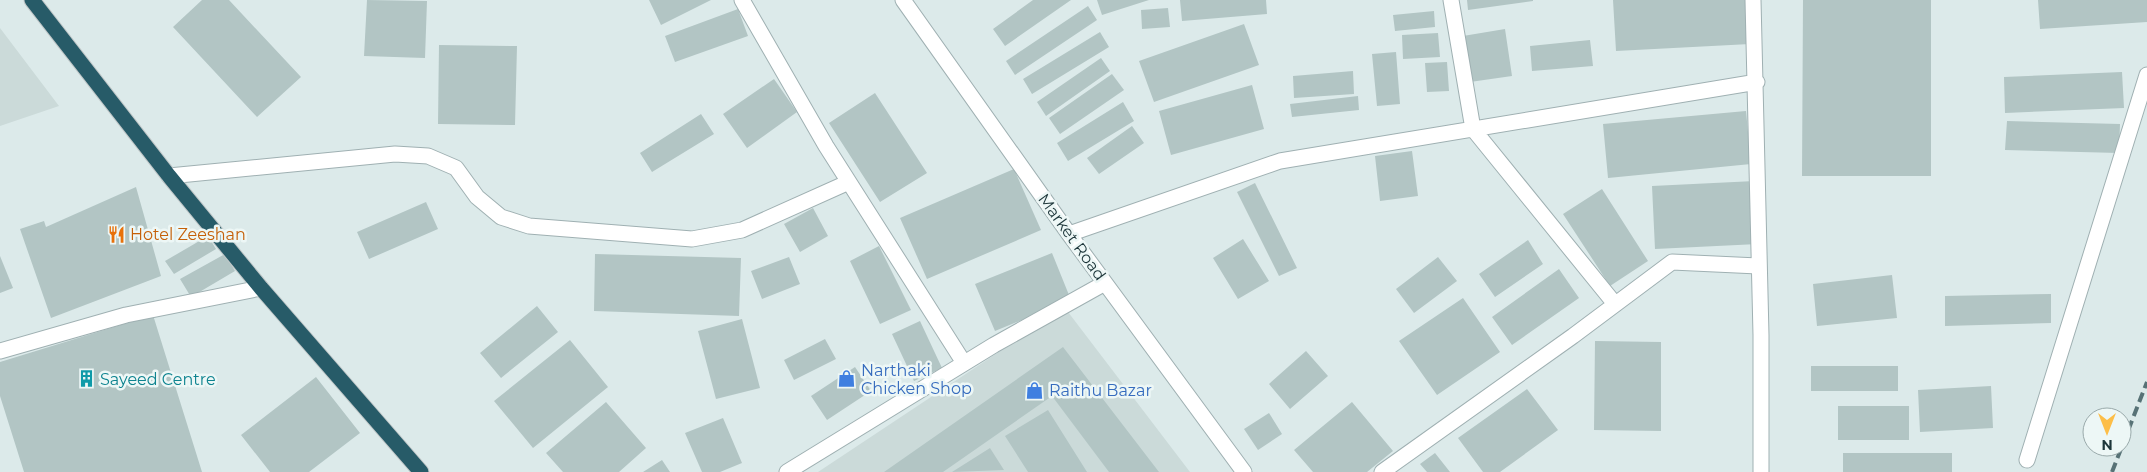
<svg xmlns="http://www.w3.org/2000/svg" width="2147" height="472" viewBox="0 0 2147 472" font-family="Montserrat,sans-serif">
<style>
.built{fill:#cbdad9}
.building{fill:#b2c5c4}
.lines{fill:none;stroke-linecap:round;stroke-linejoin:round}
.minor-casing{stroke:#9fb0b2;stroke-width:17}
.highway-casing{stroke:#c0c7c8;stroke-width:17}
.minor{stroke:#fff;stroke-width:15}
.highway{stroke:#275b68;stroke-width:15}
.rail{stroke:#577276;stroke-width:4;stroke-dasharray:10 5;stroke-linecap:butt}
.labels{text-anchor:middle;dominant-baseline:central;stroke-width:5;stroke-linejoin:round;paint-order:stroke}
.food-label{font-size:16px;fill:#c56008;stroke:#edf7f6;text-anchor:start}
.street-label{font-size:16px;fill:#1d363a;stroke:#edf7f6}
.shop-label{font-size:16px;fill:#366cbe;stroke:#edf7f6;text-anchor:start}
.culture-label{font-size:16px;fill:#0d838f;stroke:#edf7f6;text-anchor:start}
</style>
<rect width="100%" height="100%" fill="#dceaea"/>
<path class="built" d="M0 28 59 106 0 126Z
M1065 308 1190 472H818Z"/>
<path class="building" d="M202 0H229L301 77 257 117 173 27Z
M367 0 427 1 425 58 364 56Z
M649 0H711L661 25Z
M1033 0H1071L1005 46 993 29Z
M1097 0H1149L1102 15Z
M1180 0H1266L1267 14 1182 21Z
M1467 0H1533V1L1468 10Z
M1613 0H1748L1750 44 1616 51Z
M1803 0H1931V176H1802Z
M2038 0H2147V22L2040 29Z
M1088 6 1097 20 1015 75 1006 61Z
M1168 8 1170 27 1142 29 1141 10Z
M738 9 748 36 675 62 665 36Z
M1434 11 1435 27 1395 31 1393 15Z
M1244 24 1259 65 1154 102 1139 61Z
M1505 29 1512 76 1470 82 1463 36Z
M1100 32 1109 47 1032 94 1023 79Z
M1438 33 1440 57 1403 59 1402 35Z
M1590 40 1593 66 1532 71 1530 46Z
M439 45 517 46 515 125 438 124Z
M1396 52 1400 104 1377 106 1372 54Z
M1101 58 1110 71 1046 116 1037 102Z
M1447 62 1449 91 1427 92 1425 63Z
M1353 71 1354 94 1294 98 1293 76Z
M2122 72 2124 108 2005 113 2004 77Z
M1112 74 1124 90 1060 134 1049 118Z
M774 79 797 112 747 148 723 114Z
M1252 85 1264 129 1171 155 1159 111Z
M875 93 927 173 880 202 829 123Z
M1358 96 1359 110 1292 117 1290 104Z
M1123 102 1134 121 1068 161 1057 143Z
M1746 111 1751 164 1608 178 1603 124Z
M701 114 714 134 652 172 640 153Z
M2007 121 2120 124 2119 153 2005 150Z
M1132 126 1144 143 1099 174 1087 158Z
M1412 151 1418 196 1380 201 1375 156Z
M1014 169 1041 230 927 279 900 218Z
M1755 181 1758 244 1655 249 1652 186Z
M1255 183 1297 268 1279 276 1237 192Z
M136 187 161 276 51 318 20 229 44 221 46 227Z
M1602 189 1648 261 1610 286 1563 214Z
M426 202 438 229 369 259 357 232Z
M813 208 828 236 800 252 784 224Z
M208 236 216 249 174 274 165 261Z
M1243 239 1269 281 1238 299 1213 258Z
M1528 240 1543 264 1495 297 1479 274Z
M879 246 911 310 880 324 850 261Z
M1052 253 1071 300 995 331 975 284Z
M225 254 235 271 191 297 180 279Z
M595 254 741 258 739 316 594 311Z
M0 256 13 288 0 293Z
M789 257 800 284 762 299 751 271Z
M1438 257 1457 281 1414 313 1396 289Z
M1559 269 1579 298 1512 345 1492 317Z
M1892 275 1897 318 1817 326 1813 284Z
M2051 294V323L1945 326V296Z
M1463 298 1500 352 1437 395 1399 341Z
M537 306 558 332 501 378 480 353Z
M153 315 202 472H24L0 396V362Z
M742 319 760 388 716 399 698 331Z
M920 321 942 368 914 381 892 334Z
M825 339 836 359 794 380 784 360Z
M570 340 608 387 533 448 494 401Z
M1595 341 1661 342V431L1594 430Z
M1063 347 1159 472H1109L1052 396 943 472H884Z
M1306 351 1328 376 1290 409 1269 384Z
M1811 366H1898V391H1811Z
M855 367 871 391 827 420 811 396Z
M316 377 360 433 309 472H270L241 435Z
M1991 386 1993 428 1920 432 1918 390Z
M1527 389 1558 430 1500 472H1483L1458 438Z
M606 402 646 448 619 472H563L546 453Z
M1352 402 1393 451 1367 472H1313L1294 450Z
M1838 406H1909V440H1838Z
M1048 410 1087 472H1028L1005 436Z
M1269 413 1282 434 1258 450 1244 429Z
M723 418 742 463 720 472H702L685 433Z
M990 448 1004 470 952 472Z
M1435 453 1450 472H1427L1420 464Z
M1843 453H1952V472H1843Z
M662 460 670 472H643Z"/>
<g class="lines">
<defs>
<path id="minor" d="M742 0 826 146 964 363
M903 0 1069 234 1244 472
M1451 0 1473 129 1615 304
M1753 0 1761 335V472
M169 176 395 154 428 156 456 168 477 197 501 217 529 226 692 239 742 230 849 182
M1069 234 1280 161 1757 82
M0 351 126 315 261 288
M2027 460 2147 75
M787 472 994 345 1105 283
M1382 472 1573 336 1672 262 1758 266"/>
<path id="highway" d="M32 0 169 176 261 288 421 472"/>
</defs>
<use href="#minor" class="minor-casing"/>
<use href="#highway" class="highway-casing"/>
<use href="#minor" class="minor"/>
<use href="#highway" class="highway"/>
<path class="rail" d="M2112 472 2147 382"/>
</g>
<defs>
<symbol id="restaurant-bare" viewBox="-9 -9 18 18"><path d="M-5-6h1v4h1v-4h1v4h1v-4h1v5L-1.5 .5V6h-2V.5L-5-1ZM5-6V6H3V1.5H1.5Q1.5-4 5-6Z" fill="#e8710a" stroke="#edf7f6" stroke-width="2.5" paint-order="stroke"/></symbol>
<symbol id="building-bare" viewBox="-9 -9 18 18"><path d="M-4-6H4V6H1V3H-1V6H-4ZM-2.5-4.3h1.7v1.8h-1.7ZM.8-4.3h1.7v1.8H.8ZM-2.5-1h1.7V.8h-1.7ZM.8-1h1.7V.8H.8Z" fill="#0f9aa8" stroke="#edf7f6" stroke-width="2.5" paint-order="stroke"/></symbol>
<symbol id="shop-bare" viewBox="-9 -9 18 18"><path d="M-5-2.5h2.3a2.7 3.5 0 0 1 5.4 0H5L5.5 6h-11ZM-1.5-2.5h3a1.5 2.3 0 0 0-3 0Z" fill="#3f7fe0" stroke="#edf7f6" stroke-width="2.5" paint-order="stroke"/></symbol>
</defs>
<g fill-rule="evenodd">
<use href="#restaurant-bare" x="104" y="222" width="25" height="25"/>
<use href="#building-bare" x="74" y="366" width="25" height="25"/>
<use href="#shop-bare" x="834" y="366" width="25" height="25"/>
<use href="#shop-bare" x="1022" y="378" width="25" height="25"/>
</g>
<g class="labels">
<g class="food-label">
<text x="130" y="234">Hotel Zeeshan</text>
</g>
<g class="street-label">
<text transform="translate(1072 237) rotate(54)">Market Road</text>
</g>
<g class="shop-label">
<text x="861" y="370">Narthaki<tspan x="861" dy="18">Chicken Shop</tspan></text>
<text x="1049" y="390">Raithu Bazar</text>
</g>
<g class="culture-label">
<text x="100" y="379">Sayeed Centre</text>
</g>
</g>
<g transform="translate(2107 432) rotate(180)"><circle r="24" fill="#edf7f6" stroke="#9aaaab"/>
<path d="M0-4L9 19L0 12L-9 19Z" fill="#fdbe48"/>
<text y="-8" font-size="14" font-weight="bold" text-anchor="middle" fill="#1d363a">N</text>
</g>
</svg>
